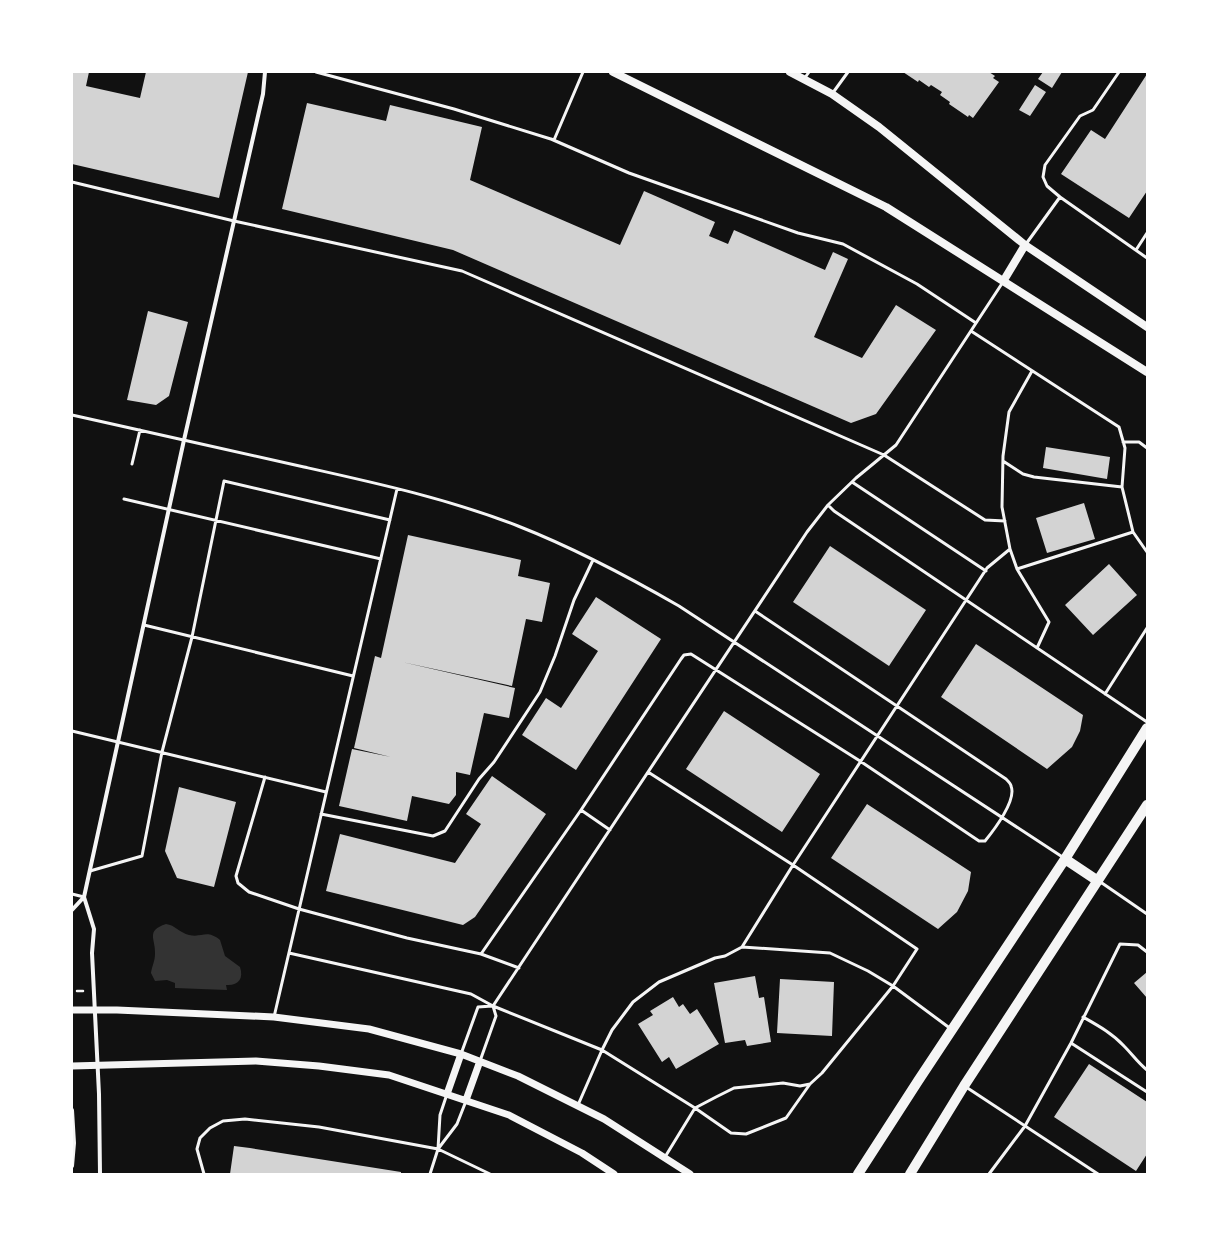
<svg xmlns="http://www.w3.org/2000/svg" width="1219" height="1246" viewBox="0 0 1219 1246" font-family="'Open Sans',sans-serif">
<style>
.water{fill:#333}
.building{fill:#d3d3d3}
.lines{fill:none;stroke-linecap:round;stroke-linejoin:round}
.path{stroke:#f5f5f5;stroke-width:2.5}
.service{stroke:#f5f5f5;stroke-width:3}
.minor{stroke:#f5f5f5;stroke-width:4}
.tertiary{stroke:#f5f5f5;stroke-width:7}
.secondary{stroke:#f5f5f5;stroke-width:8}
.primary{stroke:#f5f5f5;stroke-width:10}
</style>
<rect width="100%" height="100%" fill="#111"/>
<path class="water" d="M166 924C175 925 180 933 189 935 203 938 206 929 220 940L225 956 240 967C244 979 238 986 226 985L227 990 175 988V983L167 980 155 981 151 973C152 966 155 961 155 954 156 939 145 931 166 924Z"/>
<path class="building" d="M72 72H89L86 86 140 98 146 72H248L219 198 72 164Z
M903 72H989L995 76 993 78 999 82 973 118 969 115 968 117 949 104 950 102 940 95 942 92 931 85 929 87 919 80 918 82Z
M1043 72H1062L1052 88 1038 79Z
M1147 74V191L1129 218 1061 174 1091 130 1105 139Z
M1035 85 1046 92 1030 116 1019 110Z
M307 103 386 121 390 105 482 127 470 180 620 245 644 191 715 222 709 236 728 244 734 230 825 270 833 252 848 259 814 337 862 358 896 305 936 330 876 414 851 423 453 250 282 209Z
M148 311 188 322 169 396 156 405 127 400Z
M1046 447 1110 457 1107 479 1043 468Z
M1084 503 1095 539 1047 553 1036 518Z
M408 535 521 560 518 576 550 583 542 622 526 619 512 686 402 662 515 688 509 718 484 713 470 775 456 772V795L449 804 412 796 407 821 339 806 352 749 391 757 354 748 375 656 381 658Z
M830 546 926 610 889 666 793 602Z
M1109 564 1137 595 1093 635 1065 605Z
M596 597 661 639 576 770 522 735 546 698 561 708 598 651 572 634Z
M976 644 1083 715 1080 731 1072 747 1047 769 941 697Z
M724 711 820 774 782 832 686 769Z
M492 776 546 814 475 917 463 925 326 891 340 834 455 863 481 824 466 814Z
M179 787 236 802 214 887 177 878 165 851Z
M867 804 971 872 968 891 957 912 938 929 831 858Z
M1147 972V998L1134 983Z
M755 976 759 998 764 997 771 1042 747 1046 745 1040 725 1043 714 983Z
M780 979 834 982 832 1036 777 1033Z
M673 997 679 1007 683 1004 690 1014 697 1009 719 1044 676 1069 669 1057 662 1062 638 1024 653 1015 650 1011Z
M1089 1064 1147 1102V1154L1136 1171 1054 1117Z
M234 1146 250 1148 401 1172V1174H230Z"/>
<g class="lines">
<path class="path" d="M77 991H83"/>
<path class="service" d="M316 72 454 109 554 140 583 72
M804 79 809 72
M832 94 848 72
M551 139 629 173 798 233 843 244 917 284 976 323
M72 182 234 221 462 271 884 455 985 520 1005 521
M1060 197 1047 186 1043 177 1045 165 1080 116 1093 110 1119 72
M1026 244 1060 197 1147 258
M1136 250 1147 233
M971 331 1119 427 1125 448 1122 487 1133 532 1147 552
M72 415C149 432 227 450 304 467 376 483 449 499 518 526 574 548 627 576 679 606L1064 858
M1123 442H1139L1147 448
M1003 461 1023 474 1034 477 1122 487
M132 464 140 430
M852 482 986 571
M124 499 381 559
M828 505 834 511 1147 722
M1010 549 1017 569 1049 622 1037 648
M1017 569 1133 532
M144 625 353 676
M1105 694 1147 628
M72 731 326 792
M648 772 793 865 917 949 893 986 868 971 830 953 742 947
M265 777 236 876 238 883 249 892 299 909 407 938 481 954 581 810 681 659 684 655 691 654 860 761 979 841H985C994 830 1017 800 1011 786 1011 784 1008 781 1006 779L755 611
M581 810 610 830
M321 814 433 836 445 831 479 779 494 762 540 692 555 656 574 600 593 560
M90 871 142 856 162 752 192 637 224 481 390 520
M1099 881 1147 914
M72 894 84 897
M289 953 471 994 493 1006 602 1050 695 1108 731 1133 746 1134 786 1118 810 1084
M481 954 519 968
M274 1017 397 489
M1083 1017C1097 1025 1112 1033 1124 1046 1132 1054 1138 1063 1147 1070
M1071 1043 1147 1092
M461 1054 478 1007 492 1006
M480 1061 496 1016 493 1006 807 532 828 505 856 478 896 445 1003 282
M966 1087 1098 1174
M578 1105 602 1050 612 1030 633 1002 659 982 715 958 725 956 742 947 793 865 987 568 1010 549 1002 507 1003 456 1009 412 1032 371
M438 1149 457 1124 466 1101
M665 1157 695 1108 716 1097 734 1088 783 1083 800 1086 810 1084 822 1073 893 986 951 1029
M204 1174 197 1149 200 1138 210 1128 223 1121 245 1119 319 1127 438 1149 490 1174
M430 1174 438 1149 440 1115 447 1094
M989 1174 1025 1126 1071 1043 1120 944 1138 945 1147 952"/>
<path class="minor" d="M72 910 84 897
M72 1110 74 1143 72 1166
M100 1174 99 1094 92 953 94 929 84 897 184 440 263 94 265 72"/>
<path class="tertiary" d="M72 1010H117L274 1017 369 1029 461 1054 518 1076 604 1119 690 1174
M72 1066 256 1061 319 1066 389 1075 509 1115 582 1153 614 1174
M447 1094 461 1054
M466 1100 480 1061"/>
<path class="secondary" d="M613 72 886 207 1147 372
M790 72 832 94 879 127 1025 245 1147 327
M1004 280 1025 245"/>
<path class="primary" d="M1065 859 1098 881
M858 1174 918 1081 1065 859 1147 728
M910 1174 964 1086 1147 805"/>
</g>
<rect width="1219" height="1246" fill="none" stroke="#ffffff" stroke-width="146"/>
</svg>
